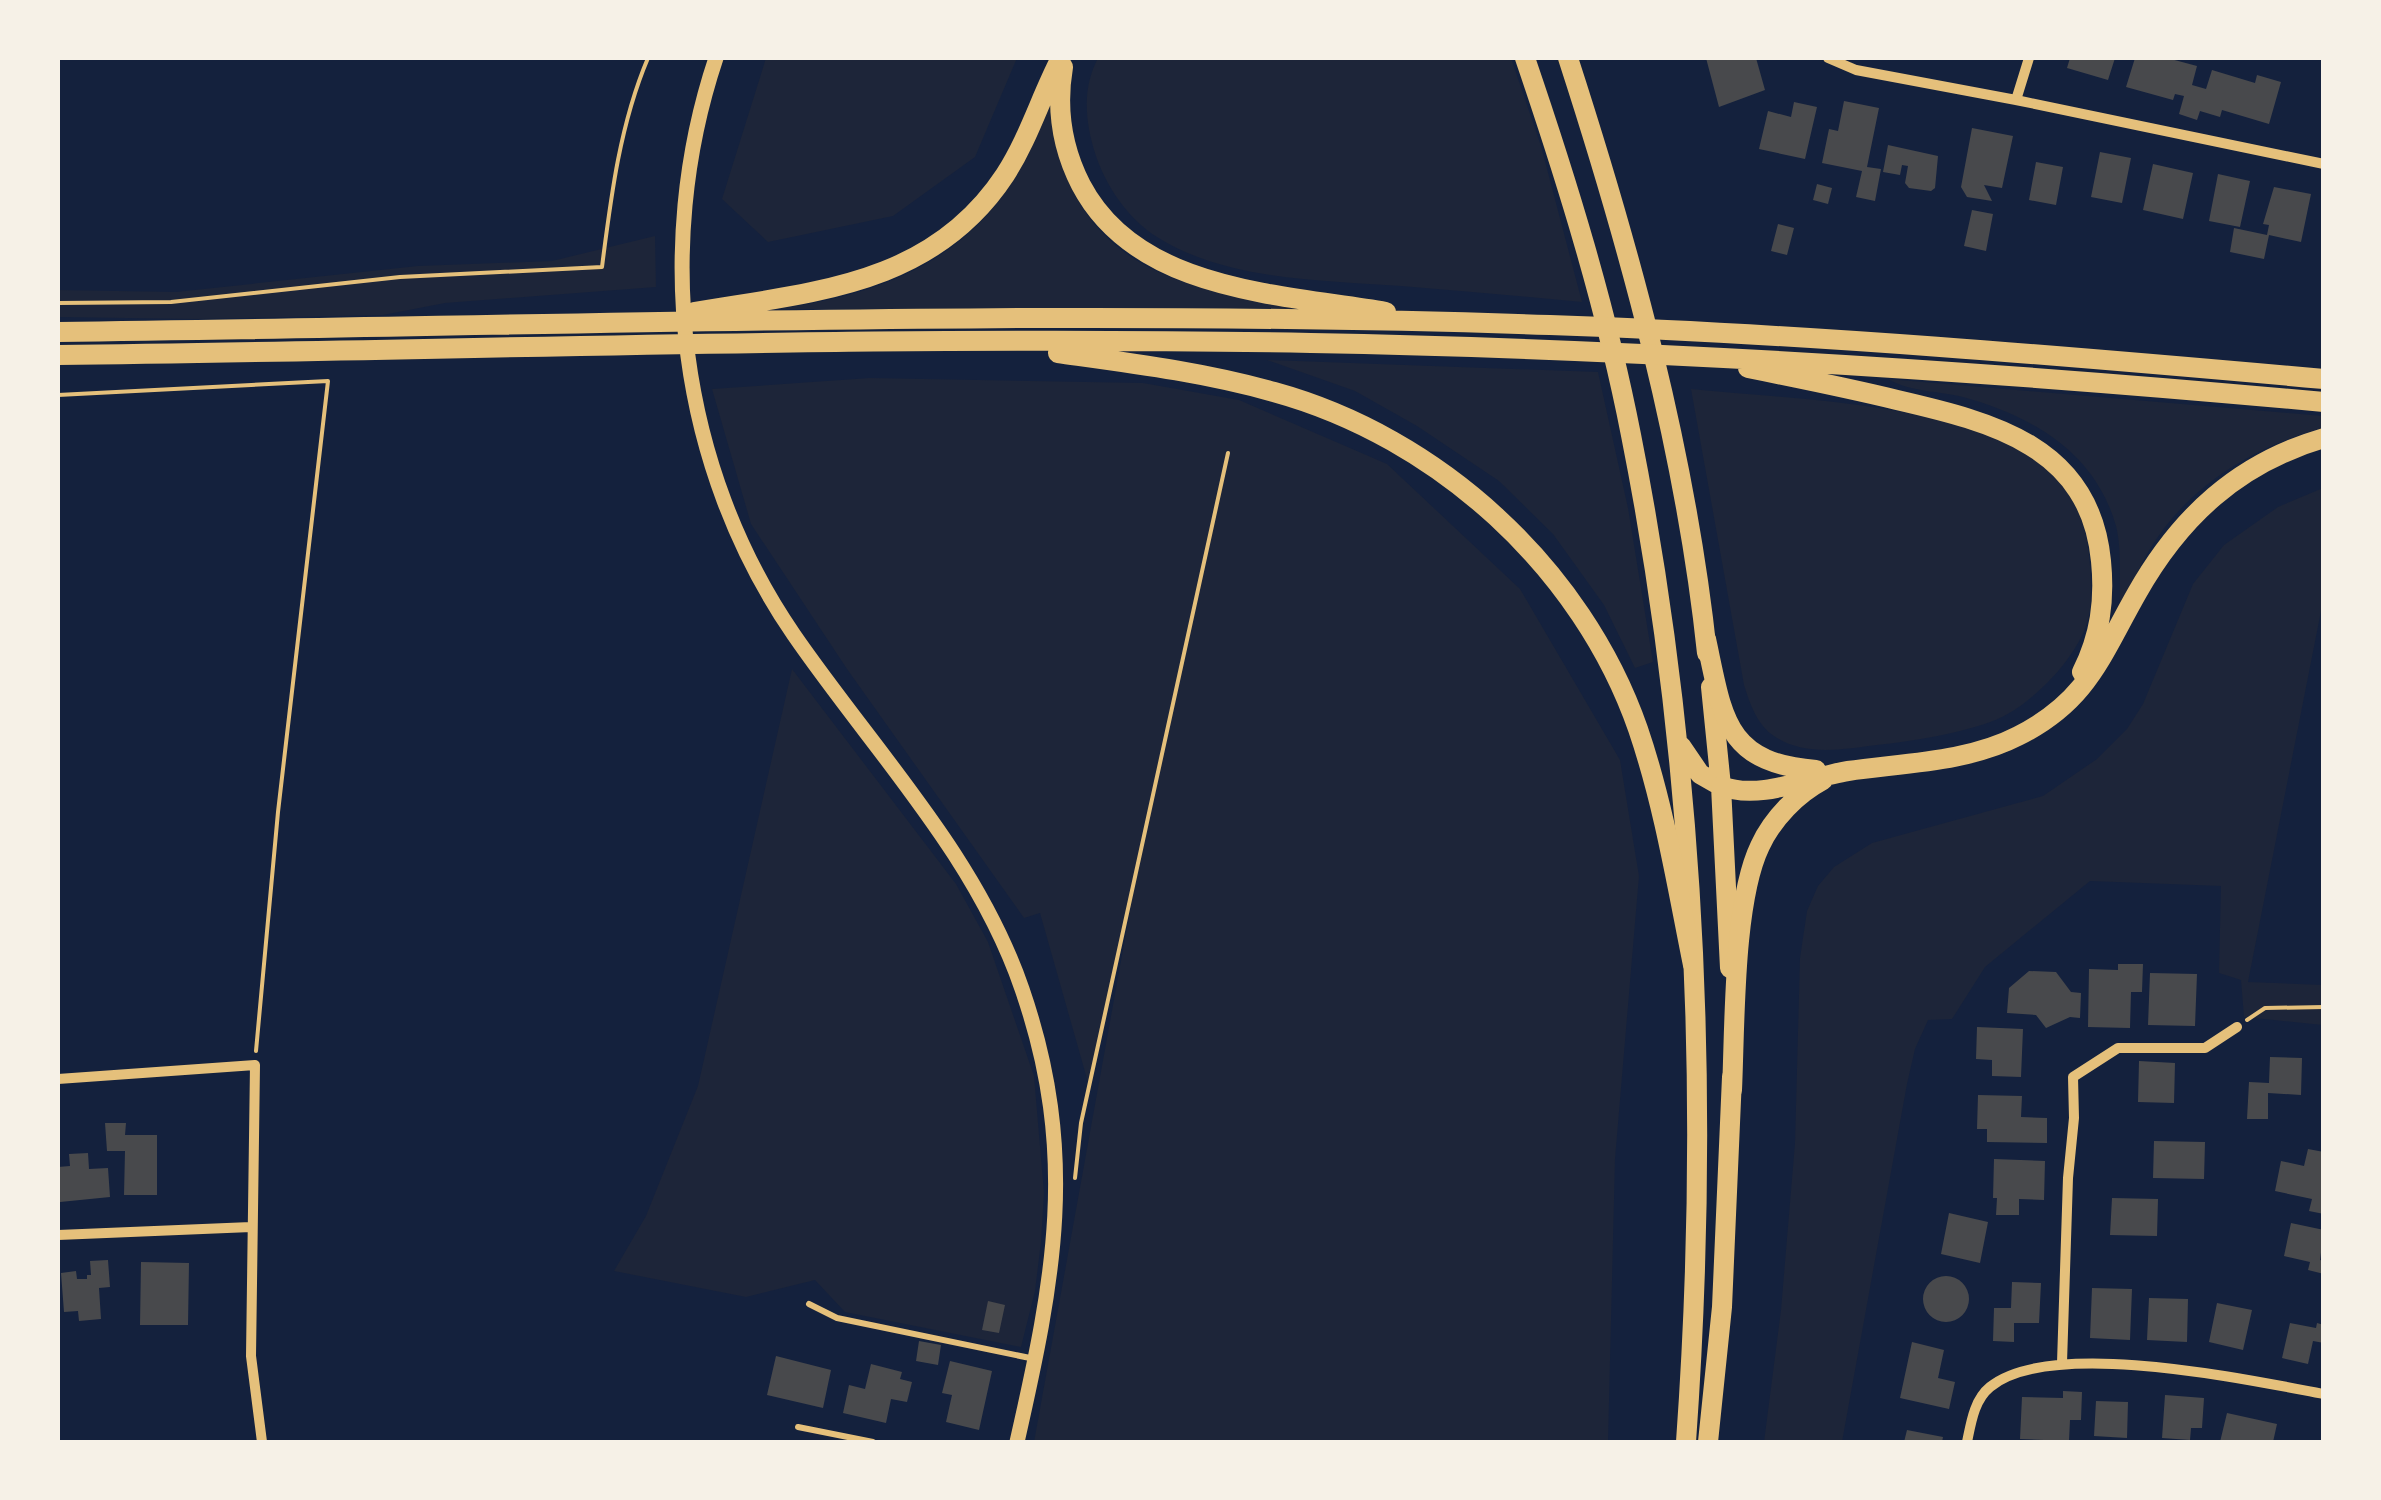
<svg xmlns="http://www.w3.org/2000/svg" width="2381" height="1500" viewBox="0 0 2381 1500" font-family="'Public Sans',sans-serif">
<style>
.green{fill:#1d2539}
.building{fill:#48494c}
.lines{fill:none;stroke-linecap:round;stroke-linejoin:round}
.path{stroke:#e5c07b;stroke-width:4}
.service{stroke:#e5c07b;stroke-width:6}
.minor{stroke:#e5c07b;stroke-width:10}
.tertiary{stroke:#e5c07b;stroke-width:15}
.primary{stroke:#e5c07b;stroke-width:20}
.trunk{stroke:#e5c07b;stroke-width:20}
</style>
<rect width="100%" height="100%" fill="#14213d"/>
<path class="green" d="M766 58H1017L975 157 893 216 768 242 722 199Z
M1098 58H1511L1541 146 1582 302C1522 296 1461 291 1401 286 1321 280 1227 281 1157 237 1128 219 1105 185 1095 153 1085 121 1082 88 1098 58Z
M1055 91C1052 129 1057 161 1075 195 1124 286 1224 294 1316 309H777C877 295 968 263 1020 168 1033 144 1043 116 1055 91Z
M655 236 656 287 445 303 383 315 196 319 58 317V290L176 292 418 266 552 261Z
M1267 360 1598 372 1628 508 1653 662 1635 668 1604 605 1553 534 1499 481 1417 426 1355 391Z
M870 378 1143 383 1239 400 1387 464 1520 589 1620 760 1639 876 1615 1159 1608 1442H1034L1132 900 1089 1086 1040 913 1024 918 847 669 751 524 712 389Z
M1888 379 2323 416V428C2254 446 2188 486 2150 549 2139 567 2132 586 2120 604 2119 579 2122 550 2116 526 2095 452 2032 416 1963 397 1939 391 1910 392 1888 379Z
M1691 389C1798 400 1935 401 2030 456 2065 476 2086 516 2089 556 2091 573 2092 591 2090 609 2086 649 2038 699 2002 717 1975 731 1909 742 1877 745 1844 749 1804 757 1774 736 1757 725 1750 704 1744 685Z
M2323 488V601L2248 982 2323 985V1025L2244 1017 2241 980 2219 973 2221 886 2090 881 1985 967 1952 1019 1928 1020 1915 1049 1907 1084 1842 1442H1764L1781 1310 1795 1143 1800 958 1807 911 1818 886 1834 867 1872 843 2043 796 2097 759 2127 729 2143 704 2193 584 2224 545 2278 507Z
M792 669 956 884 988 942 1034 1076 1044 1193 1041 1242 1035 1291 1021 1347 845 1312 815 1280 746 1297 614 1271 646 1216 698 1086Z"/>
<path class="building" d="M1706 58H1756L1765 90 1719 107Z
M2070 58H2115L2108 80 2067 68Z
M2135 58H2167L2197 66 2192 85 2206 89 2212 70 2255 83 2257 75 2281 82 2269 124 2222 110 2220 117 2200 111 2197 120 2179 114 2184 96 2175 94 2173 100 2126 87Z
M1844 101 1879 108 1867 167 1881 169 1875 201 1856 197 1862 171 1822 163 1829 129 1838 131Z
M1794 102 1817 107 1805 159 1759 149 1768 111 1791 117Z
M1972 128 2013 136 2002 188 1984 185 1992 201 1967 197 1961 187Z
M1888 145 1938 156 1935 188 1931 191 1909 188 1905 183 1908 166 1902 165 1900 175 1883 172Z
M2100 152 2131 158 2122 203 2091 197Z
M2036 162 2063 167 2056 205 2029 200Z
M2153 164 2193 173 2183 219 2143 210Z
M2218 174 2250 181 2240 227 2209 221Z
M1817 184 1832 188 1828 204 1813 200Z
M2274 187 2311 194 2301 242 2269 235 2264 259 2230 252 2234 228 2267 235 2269 225 2263 224Z
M1972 210 1993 214 1986 251 1964 246Z
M1778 224 1794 228 1787 255 1771 251Z
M2118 964H2143L2142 992H2131L2130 1028 2088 1027 2089 969 2118 970Z
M2029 971 2056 972 2071 992 2081 993 2080 1018 2070 1017 2046 1028 2036 1015 2007 1013 2009 988Z
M2150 973 2197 974 2195 1026 2148 1025Z
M1977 1027 2023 1029 2021 1077 1992 1076V1060L1976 1059Z
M2270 1057 2302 1058 2301 1095 2268 1093V1119H2247L2249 1082 2269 1083Z
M2139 1061 2175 1063 2174 1103 2138 1102Z
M1978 1095 2022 1096 2021 1117 2047 1118V1143L1987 1142V1129H1977Z
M105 1123H126L125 1135H157V1195H124L125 1151H107Z
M2154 1141 2205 1142 2204 1179 2153 1178Z
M2308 1149 2324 1152V1214L2309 1211 2312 1199 2275 1191 2281 1161 2304 1166Z
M88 1153 89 1169 108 1168 110 1197 60 1202 58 1167 70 1166 69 1154Z
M1994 1159 2045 1161 2044 1200 2019 1199V1215H1996L1997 1198H1993Z
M2112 1198 2158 1199 2157 1236 2110 1235Z
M1949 1213 1988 1222 1980 1263 1941 1254Z
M2291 1223 2324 1230 2320 1260 2324 1261V1274L2308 1270 2310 1262 2284 1256Z
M108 1260 110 1287 99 1288 101 1319 79 1321 78 1311 64 1312 61 1273 76 1271 77 1279H87V1275H91L90 1261Z
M141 1262 189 1263 188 1325H140Z
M1923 1299a23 23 0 1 1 46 0a23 23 0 1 1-46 0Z
M2012 1282 2041 1283 2039 1323H2014V1342L1993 1341 1994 1308H2011Z
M2092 1288 2132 1289 2130 1340 2090 1338Z
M2149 1298 2188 1299 2187 1342 2147 1340Z
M988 1301 1005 1305 999 1333 982 1330Z
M2217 1303 2252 1310 2243 1350 2209 1342Z
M2290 1323 2316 1328 2317 1323 2324 1325V1343L2313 1341 2308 1364 2282 1358Z
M919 1341 941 1345 938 1365 916 1361Z
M1912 1342 1944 1350 1938 1378 1955 1382 1949 1409 1900 1398Z
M776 1356 831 1370 823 1408 767 1395Z
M950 1361 992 1371 979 1430 946 1422 952 1395 942 1393Z
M871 1364 902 1372 900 1379 912 1382 907 1402 891 1399 886 1423 843 1413 849 1385 865 1389Z
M2063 1391 2082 1392 2081 1420H2070L2069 1441 2020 1439 2022 1397 2063 1398Z
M2165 1395 2204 1398 2202 1428H2191L2190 1440 2162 1438Z
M2096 1401 2128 1402 2127 1438 2094 1436Z
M2227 1413 2277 1424 2273 1442H2220Z
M1907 1430 1943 1437 1942 1442H1904Z"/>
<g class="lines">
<path class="path" d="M58 303 171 302 400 277 602 267C611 196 620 124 648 58
M58 395 328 381 278 812 256 1051
M2247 1020 2265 1008 2324 1007
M1075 1178 1081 1123 1228 453"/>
<path class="service" d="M809 1304 837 1318 1035 1359
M798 1427 873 1442"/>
<path class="minor" d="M1828 58 1856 70 2016 100 2029 58
M2016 100 2324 164
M58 1079 255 1065 251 1356 262 1442
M58 1235 251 1227
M2062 1363 2068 1178 2074 1118 2073 1077 2118 1048H2205L2237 1027
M1967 1442C1971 1423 1974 1400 1990 1387 2051 1337 2248 1380 2324 1394"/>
<path class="tertiary" d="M716 58C652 249 679 468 794 635 874 751 976 855 1022 989 1079 1154 1054 1279 1017 1442"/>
<path class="primary" d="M1525 58C1567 181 1606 307 1631 435 1697 767 1710 1106 1686 1442
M1568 58C1630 249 1686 453 1707 653
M1711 687 1721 786 1730 968
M1681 746 1700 774 1721 786
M1708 1442 1722 1307 1732 1077"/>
<path class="trunk" d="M1063 67C1056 108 1062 148 1081 185 1137 292 1282 294 1386 312
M694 312C812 292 932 286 1005 175 1029 138 1041 96 1061 58
M58 332C555 326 1053 308 1550 325 1808 334 2066 356 2324 379
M1058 353C1130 363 1203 372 1274 392 1438 437 1582 568 1638 729 1664 805 1677 886 1693 965
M58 355C475 350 893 335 1311 343 1650 349 1986 371 2324 402
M1748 368C1798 378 1848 388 1897 400 1992 422 2090 446 2101 561 2105 601 2100 636 2082 672
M1706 639C1723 717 1724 763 1816 770
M1721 786C1760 801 1809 777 1848 771 1903 763 1968 762 2018 736 2088 701 2101 656 2137 593 2180 517 2238 463 2324 438
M1732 1090C1735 1025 1733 902 1760 846 1773 818 1797 794 1823 780"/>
</g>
<rect width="2381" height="1500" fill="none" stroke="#f6f1e7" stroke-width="120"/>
</svg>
